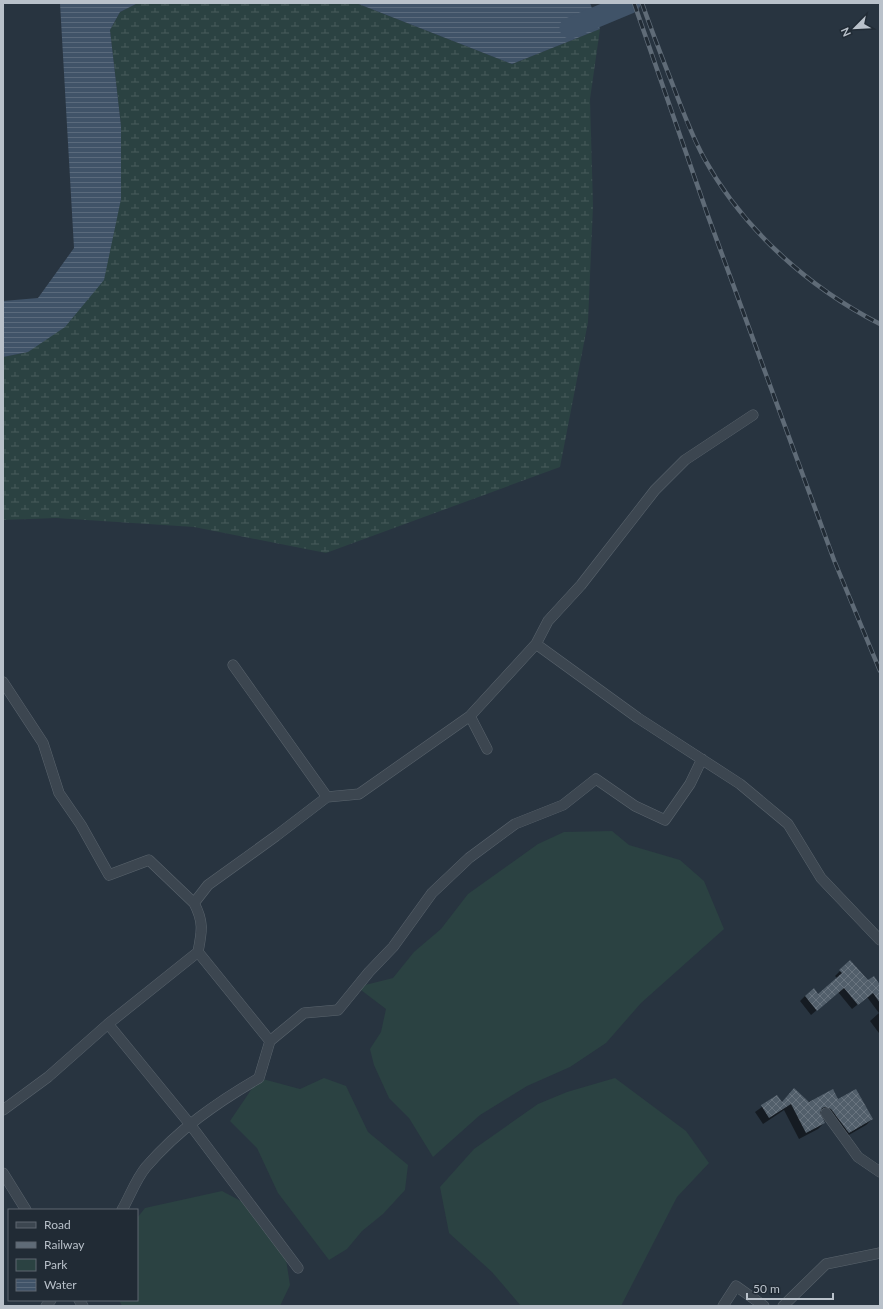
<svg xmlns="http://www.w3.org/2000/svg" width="883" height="1309" viewBox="0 0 883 1309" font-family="Lato,sans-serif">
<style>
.green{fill:#2b4242}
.wetland{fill:url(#wetland-marsh)}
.water{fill:url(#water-rules)}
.shadow{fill:#0007}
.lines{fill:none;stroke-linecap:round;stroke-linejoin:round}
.river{stroke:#405368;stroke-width:21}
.building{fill:url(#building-cross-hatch)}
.street-casing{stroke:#5a646d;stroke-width:11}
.street{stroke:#3c4650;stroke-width:10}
.rail-casing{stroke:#5f6b77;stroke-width:4.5}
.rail{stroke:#212b35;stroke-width:3;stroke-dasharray:9;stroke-linecap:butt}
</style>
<defs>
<pattern id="wetland-marsh" width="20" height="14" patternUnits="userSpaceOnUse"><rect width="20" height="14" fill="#2b4242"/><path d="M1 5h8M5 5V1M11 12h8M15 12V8" fill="none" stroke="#485c5c"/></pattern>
<pattern id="water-rules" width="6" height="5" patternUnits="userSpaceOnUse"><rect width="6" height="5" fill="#405368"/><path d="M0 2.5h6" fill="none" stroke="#5a6a7c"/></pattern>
<pattern id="building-cross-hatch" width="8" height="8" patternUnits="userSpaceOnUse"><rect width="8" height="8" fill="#525f6b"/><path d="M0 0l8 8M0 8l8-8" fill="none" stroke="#69747f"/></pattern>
</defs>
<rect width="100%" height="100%" fill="#283440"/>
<path class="green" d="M612 831 629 845 680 860 704 881 724 929 641 1003 606 1043 570 1067 527 1086 480 1115 433 1157 409 1118 389 1098 374 1065 370 1049 381 1032 386 1009 357 987 393 978 414 952 441 929 468 894 538 844 564 832Z
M259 1078 300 1089 324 1078 346 1086 368 1132 408 1165 405 1190 383 1214 362 1231 347 1249 329 1260 278 1193 257 1148 230 1121Z
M615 1078 686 1131 709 1163 677 1197 621 1306H521L492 1272 449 1233 440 1187 474 1149 538 1104 567 1092Z
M222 1191 260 1211 283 1240 290 1285 280 1306H122L119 1300H137V1218L145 1208Z"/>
<path class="wetland" d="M138 3H356L512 64 600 29 590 99 593 206 588 322 560 467 326 553 194 527 56 518 3 520V357L28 352 121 199V126L110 30 120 12Z"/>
<path class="water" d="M60 3H138L120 12 110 30 121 126V199L104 280 65 327 28 352 3 357V301L38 298 74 248Z
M356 3H590L600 29 512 64Z"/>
<path class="shadow" d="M850 961 868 981 880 987 879 1033 870 1021 879 1013 867 997 852 1009 838 992 811 1015 800 1001 805 996 818 995 837 978 835 976Z
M777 1096 781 1103 838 1100 872 1119 866 1125 842 1139 825 1115 818 1112 824 1123 818 1129 799 1139 784 1110 763 1124 755 1112Z"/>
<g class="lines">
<path class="river" d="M570 28 630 3"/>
</g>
<path class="building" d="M850 960 868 980 874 976 880 985V1003L873 993 858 1005 844 988 817 1011 805 996 814 988 818 994 842 973 839 970Z
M794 1088 809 1102 833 1089 838 1099 856 1089 873 1119 849 1133 831 1109 825 1107 822 1108 820 1113 825 1123 806 1133 791 1104 769 1118 761 1105 777 1095 782 1102Z"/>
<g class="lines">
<defs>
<path id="street" d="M536 644 548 621 581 585 655 490 685 460 753 415
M233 665 327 797
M3 682 43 743 59 793 81 825 109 875 149 860 194 903 208 885 276 836 327 797 359 794 470 716 536 644 638 718 740 784 788 824 821 878 880 940
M470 716 487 749
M198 952 270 1041
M108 1024 189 1123 298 1268
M3 1110 48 1077 108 1024 198 952C202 931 204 922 194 903
M826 1113 858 1157 880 1172
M3 1173 26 1210
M122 1210C130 1196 136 1179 146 1167 179 1129 216 1103 259 1078L270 1041 304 1013 338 1010 369 972 393 947 432 893 469 858 515 824 563 805 596 779 635 806 665 820 690 784 702 759
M79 1300 83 1306
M46 1306 51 1300
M723 1306 736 1286 764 1306
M783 1306 826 1264 880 1253"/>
</defs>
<use href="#street" class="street-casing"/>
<use href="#street" class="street"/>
<defs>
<path id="rail" d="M634 3 708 216 834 560 880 671
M642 3C652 32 663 60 674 88 683 112 692 136 704 158 743 229 808 287 880 324"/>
</defs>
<use href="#rail" class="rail-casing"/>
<use href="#rail" class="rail"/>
</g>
<rect width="883" height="1309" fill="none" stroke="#b9c1ca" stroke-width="8"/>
<rect x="8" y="1209" width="130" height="92" fill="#212b35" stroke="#5e6771"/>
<rect x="16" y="1222" width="20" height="6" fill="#3c4650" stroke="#5e6771"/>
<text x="44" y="1229" font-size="12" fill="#b9c1ca">Road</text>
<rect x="16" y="1242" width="20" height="6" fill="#5f6b77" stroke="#5e6771"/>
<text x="44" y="1249" font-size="12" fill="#b9c1ca">Railway</text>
<rect x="16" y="1259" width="20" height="12" fill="#2b4242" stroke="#5e6771"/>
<text x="44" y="1269" font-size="12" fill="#b9c1ca">Park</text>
<rect x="16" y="1279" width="20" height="12" fill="url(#water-rules)" stroke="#5e6771"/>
<text x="44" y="1289" font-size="12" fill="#b9c1ca">Water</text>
<g transform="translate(855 28) rotate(246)" stroke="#212b35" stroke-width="3" paint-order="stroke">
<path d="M0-3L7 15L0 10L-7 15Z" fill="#b9c1ca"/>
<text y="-6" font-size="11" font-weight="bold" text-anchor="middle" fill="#b9c1ca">N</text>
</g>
<path d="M747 1293v6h86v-6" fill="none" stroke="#b9c1ca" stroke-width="2"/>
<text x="753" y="1293" font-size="12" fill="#b9c1ca" stroke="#212b35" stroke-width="3" paint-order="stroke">50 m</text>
</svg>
